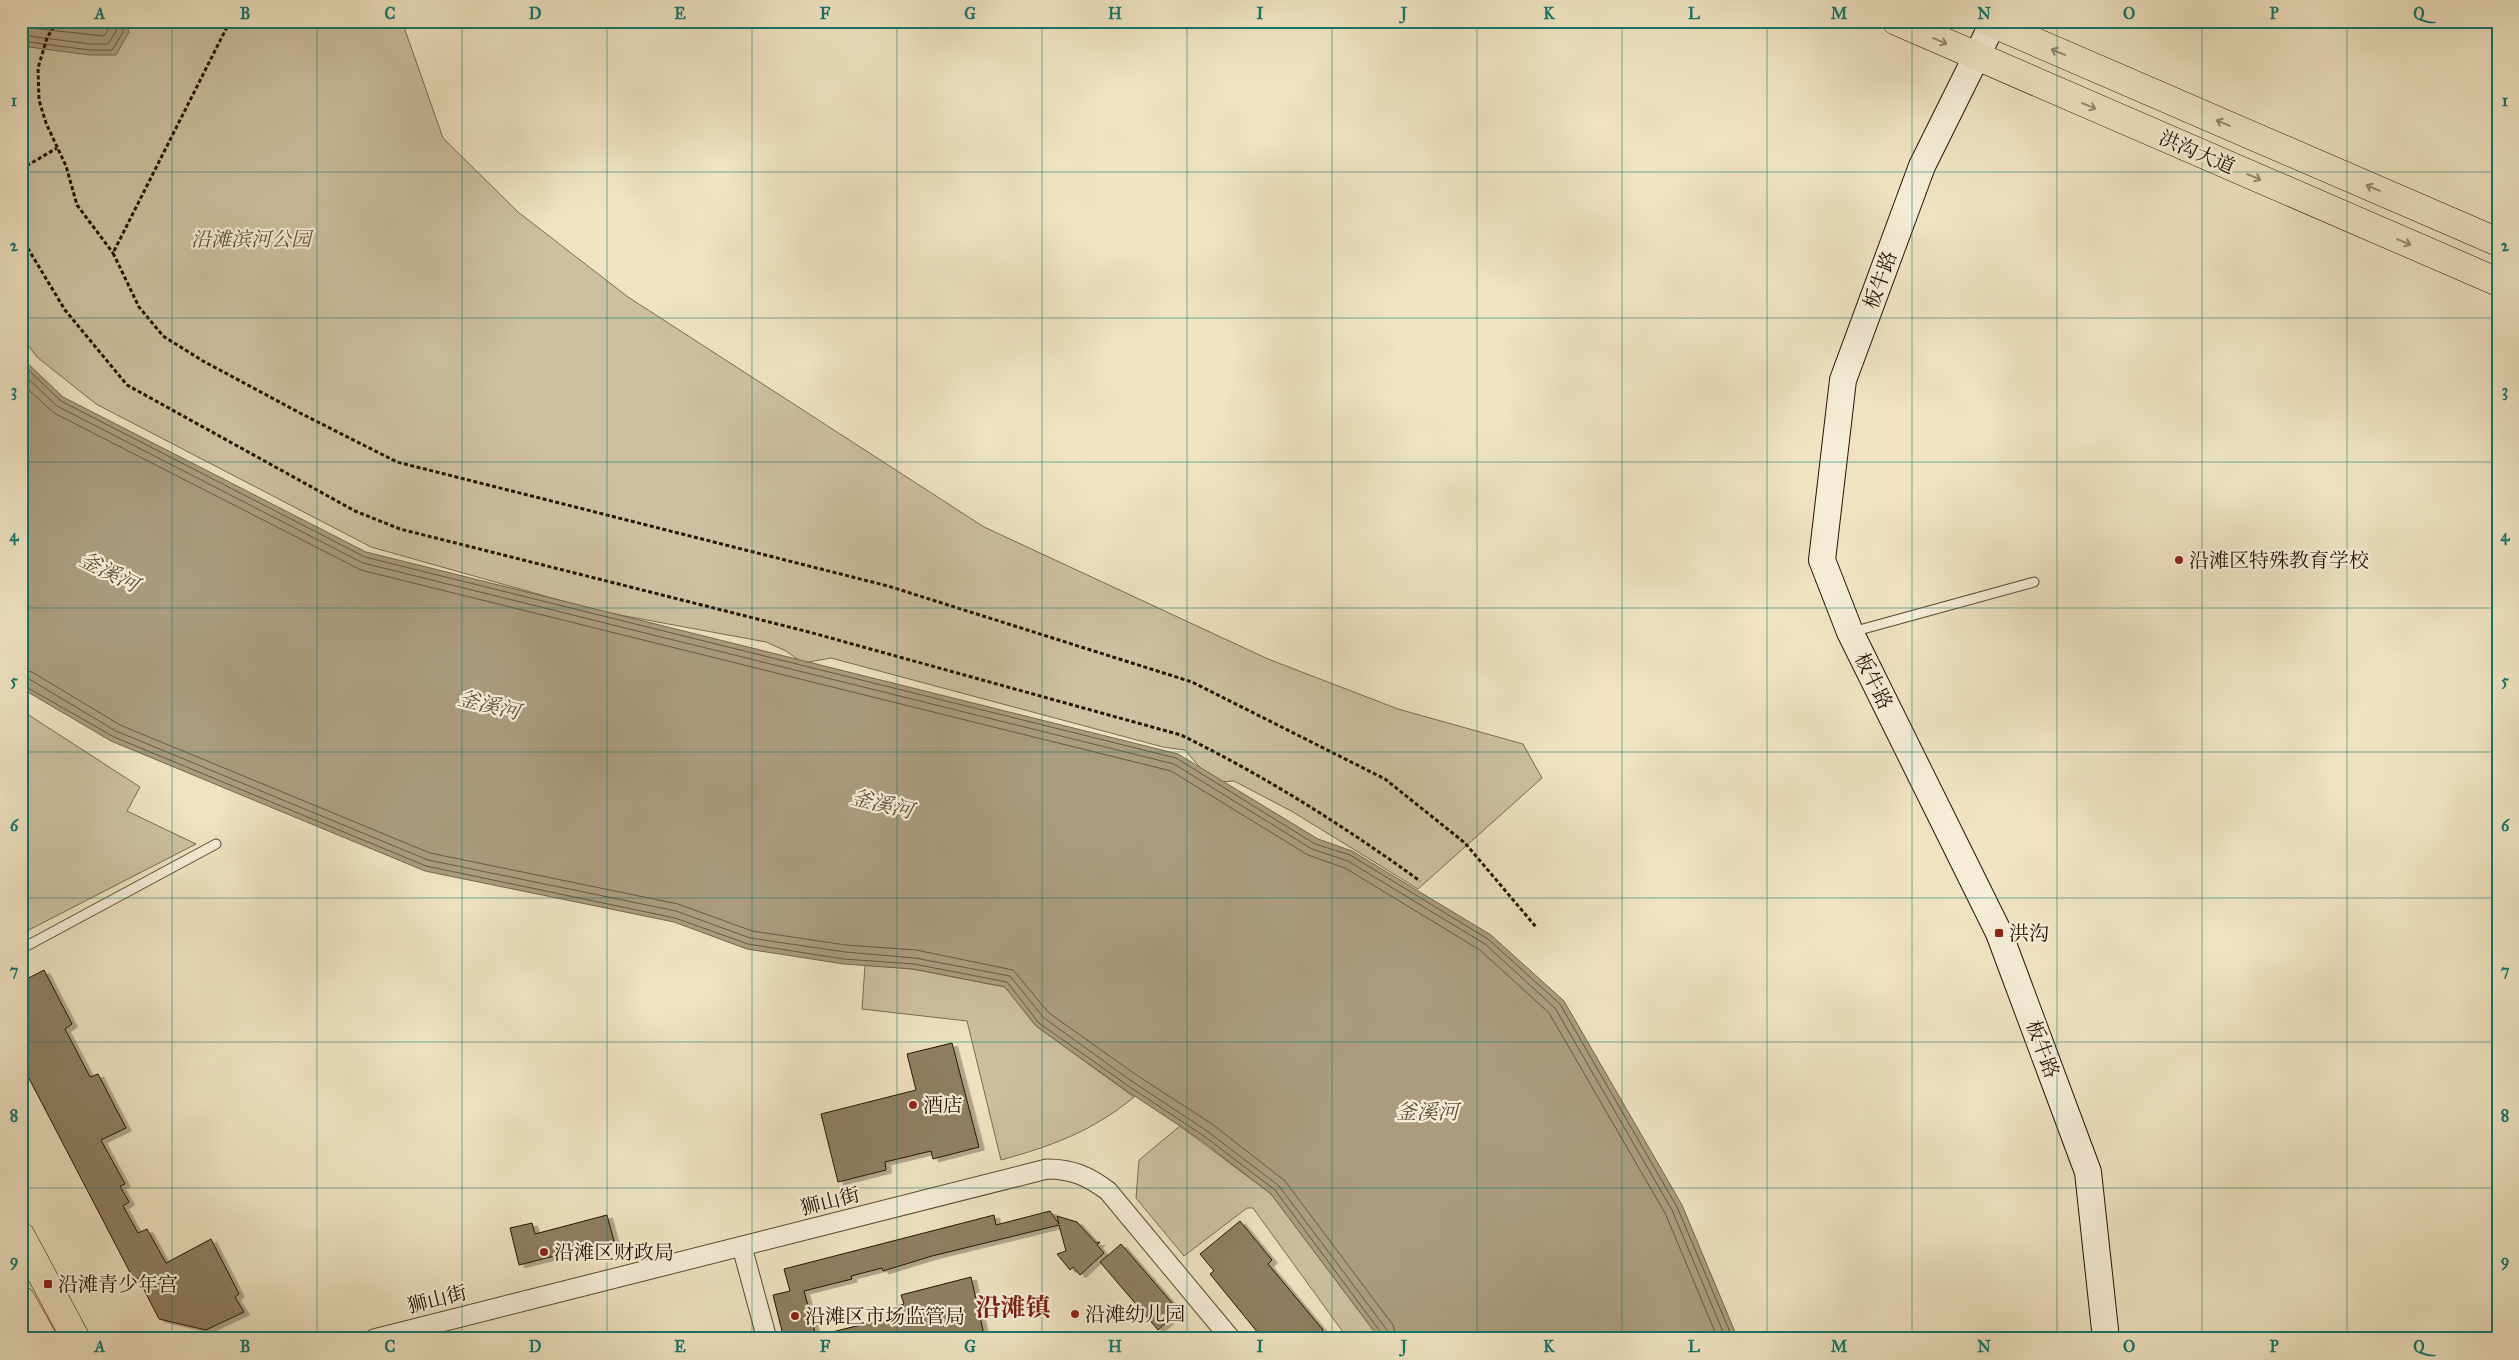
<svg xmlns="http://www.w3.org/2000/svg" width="2519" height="1360" viewBox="0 0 2519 1360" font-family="'IM FELL Great Primer','Noto Serif SC',serif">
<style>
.green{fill:#cdc0a0;stroke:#7a6a50}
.water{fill:#ab9c7f;stroke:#76654c}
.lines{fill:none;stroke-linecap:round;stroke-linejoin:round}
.shore{stroke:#685840;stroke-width:1}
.building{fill:#8f7f64;stroke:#261300;filter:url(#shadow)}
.service-casing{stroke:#584730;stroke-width:11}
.minor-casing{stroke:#584730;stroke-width:21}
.secondary-casing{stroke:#261300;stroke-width:28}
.primary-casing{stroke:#261300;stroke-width:29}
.path{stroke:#261300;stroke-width:3;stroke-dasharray:4 2.5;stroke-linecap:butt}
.service{stroke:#f5edd7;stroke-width:9}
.minor{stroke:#f5edd7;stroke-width:19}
.secondary{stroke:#f5edd7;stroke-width:26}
.primary{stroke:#efe3c1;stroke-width:28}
.oneway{stroke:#95856a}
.grid{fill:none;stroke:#0f766e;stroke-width:1;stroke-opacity:0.55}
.poi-dot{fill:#8f2418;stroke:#f5edd7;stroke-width:2}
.labels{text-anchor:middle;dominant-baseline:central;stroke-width:4.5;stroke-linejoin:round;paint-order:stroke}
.street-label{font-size:20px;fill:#261300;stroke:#f5edd7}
.park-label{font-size:20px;font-style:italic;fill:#605038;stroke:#f5edd7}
.poi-label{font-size:20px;fill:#261300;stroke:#f5edd7;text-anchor:start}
.water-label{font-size:21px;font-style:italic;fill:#625139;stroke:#f5edd7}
.district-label{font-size:25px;font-weight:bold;fill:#7a1f14;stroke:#f5edd7}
.neatline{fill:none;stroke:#0f766e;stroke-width:2}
.grid-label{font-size:16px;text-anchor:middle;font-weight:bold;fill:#0f766e}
</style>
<defs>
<filter id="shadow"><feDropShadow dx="5.5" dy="3" stdDeviation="0" flood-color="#0004"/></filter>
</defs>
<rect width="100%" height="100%" fill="#efe3c1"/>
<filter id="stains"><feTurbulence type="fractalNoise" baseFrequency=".004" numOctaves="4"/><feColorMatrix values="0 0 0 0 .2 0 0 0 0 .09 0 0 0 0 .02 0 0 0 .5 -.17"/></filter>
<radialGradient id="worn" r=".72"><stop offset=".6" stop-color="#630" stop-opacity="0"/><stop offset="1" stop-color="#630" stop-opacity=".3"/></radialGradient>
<path class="green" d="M21 21H406L405 30 443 138 518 212 628 297 984 527 1268 659 1398 709 1523 744 1542 778 1418 889 1293 812 1234 781 1219 782 1202 770 1185 750 1163 747 831 658 803 663 786 651 766 642 598 611 371 547 96 404 37 357 21 336Z
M21 710 140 787 127 811 196 844 21 934Z
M865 965 913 969 1005 987 1036 1026 1134 1097C1093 1131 1052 1146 1001 1160L967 1021 862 1009Z
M1180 1126 1271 1194 1380 1339H1348L1253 1208H1247L1184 1256 1136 1198 1139 1160Z"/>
<path class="water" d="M21 21H125L129 32 116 55H90L21 46Z
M21 357 63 397 366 552 1178 754 1318 839 1352 851 1491 935 1564 1001 1682 1205 1738 1339H1380L1271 1194 1201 1140 1124 1089 1036 1026 1005 987 913 969 844 964 747 949 674 922 425 871 111 741 21 688Z"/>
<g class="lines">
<path class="shore" d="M21 27 104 36 108 30 107 21
M21 35 90 44H108L116 31 115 21
M21 41 90 50H112L123 32 121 21
M21 363 61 401 365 557 1176 758 1315 844 1350 855 1488 939 1560 1004 1677 1207 1733 1339
M21 372 57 406 363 563 1174 764 1312 849 1348 861 1485 944 1555 1008 1672 1210 1726 1339
M21 383 54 413 361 570 1171 771 1308 855 1345 868 1480 950 1549 1013 1665 1213 1718 1339
M21 670 32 672 120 725 430 853 678 904 752 931 846 945 916 950 1013 970 1049 1013 1135 1074 1212 1124 1285 1181 1393 1325 1397 1339
M21 678 29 679 116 731 428 860 676 911 750 938 845 952 915 958 1010 976 1044 1018 1130 1080 1207 1131 1279 1186 1387 1330 1390 1339
M21 684 114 737 426 866 675 918 748 944 844 959 914 964 1007 982 1039 1023 1127 1085 1204 1136 1275 1190 1382 1334 1383 1339"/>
</g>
<path class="building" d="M44 970 72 1024 65 1029 90 1077 98 1074 126 1128 101 1140 125 1184 120 1186 129 1202 123 1206 138 1233 147 1229 166 1263 211 1239 239 1294 235 1297 244 1312 206 1330 159 1319 138 1278 134 1280 21 1063V982Z
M952 1043 979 1147 933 1159 931 1151 885 1162 886 1170 838 1182 821 1114 916 1090 907 1054Z
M1050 1211 1059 1224 1057 1216 1077 1222 1096 1243 1100 1242 1097 1245 1104 1253 1080 1275 1073 1267 1070 1270 1057 1254 1066 1251 1059 1225 932 1256 883 1271 882 1268 851 1276 852 1279 804 1291 816 1336 784 1339 773 1295 790 1291 784 1269 994 1215 996 1225Z
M607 1215 614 1241 519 1265 510 1228 532 1223 535 1234Z
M1240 1221 1272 1260 1268 1264 1323 1330 1313 1339H1263L1210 1274 1214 1271 1200 1254Z
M1121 1244 1179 1311 1158 1330 1100 1262Z
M971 1277 985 1339H828V1333L893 1317 891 1308 904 1304 901 1295Z"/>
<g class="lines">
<defs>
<path id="service" d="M1852 632 2034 582
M21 949 216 844"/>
<path id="minor" d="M742 1247 767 1339
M374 1339 1047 1169C1072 1169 1088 1176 1108 1191L1231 1339"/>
<path id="secondary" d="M1994 21 1922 166 1843 380 1822 560 1850 632 1999 933 2088 1172 2106 1339"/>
<path id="primary" d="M1896 21 2498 282
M1987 21 2498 242
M21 1236 76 1339
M21 1300 43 1339"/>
</defs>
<use href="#service" class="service-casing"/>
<use href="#minor" class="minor-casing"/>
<use href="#secondary" class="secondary-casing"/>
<use href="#primary" class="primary-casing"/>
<path class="path" d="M57 21 47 38 38 68 39 100 46 123 66 166 77 205 113 253
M230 21 113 253 139 307 163 336 203 361 300 413 397 462 888 586 1192 682 1385 779 1465 843 1536 927
M21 169 57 148
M21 237 65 310 127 385 355 511 400 529 809 632 1181 735C1265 776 1344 826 1420 881"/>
<use href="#service" class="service"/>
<use href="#minor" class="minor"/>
<use href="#secondary" class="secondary"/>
<use href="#primary" class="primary"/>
</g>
<defs><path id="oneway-shaft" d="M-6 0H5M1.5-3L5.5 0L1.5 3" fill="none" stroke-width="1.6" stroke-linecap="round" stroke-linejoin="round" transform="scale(1.25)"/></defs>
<g class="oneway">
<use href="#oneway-shaft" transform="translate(1940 41) rotate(24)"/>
<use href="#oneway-shaft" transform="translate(2058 52) rotate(-157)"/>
<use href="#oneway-shaft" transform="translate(2089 106) rotate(23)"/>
<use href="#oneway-shaft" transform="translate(2223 123) rotate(-157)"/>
<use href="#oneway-shaft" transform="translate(2254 177) rotate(23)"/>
<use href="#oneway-shaft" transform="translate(2373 188) rotate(-157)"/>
<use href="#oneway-shaft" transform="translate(2404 242) rotate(23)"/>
</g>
<path class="grid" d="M172 21V1339M317 21V1339M462 21V1339M607 21V1339M752 21V1339M897 21V1339M1042 21V1339M1187 21V1339M1332 21V1339M1477 21V1339M1622 21V1339M1767 21V1339M1912 21V1339M2057 21V1339M2202 21V1339M2347 21V1339M21 172H2498M21 318H2498M21 462H2498M21 608H2498M21 752H2498M21 898H2498M21 1042H2498M21 1188H2498"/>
<g class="poi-dot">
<circle cx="2179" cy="560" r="5"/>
<rect x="1994" y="928" width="10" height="10" rx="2.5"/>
<circle cx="913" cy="1105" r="5"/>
<circle cx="544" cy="1252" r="5"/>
<rect x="43" y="1279" width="10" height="10" rx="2.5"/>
<circle cx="1075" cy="1314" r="5"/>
<circle cx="795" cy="1316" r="5"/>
</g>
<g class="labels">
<g class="street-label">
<text transform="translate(2197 152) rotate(23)">洪沟大道</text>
<text transform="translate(1880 280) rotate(-70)">板牛路</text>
<text transform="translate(1874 681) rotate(64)">板牛路</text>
<text transform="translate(2043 1049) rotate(70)">板牛路</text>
<text transform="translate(830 1201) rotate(-14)">狮山街</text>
<text transform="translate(437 1299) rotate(-14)">狮山街</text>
</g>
<g class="park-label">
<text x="251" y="239">沿滩滨河公园</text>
</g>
<g class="poi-label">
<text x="2189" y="560">沿滩区特殊教育学校</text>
<text x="2009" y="933">洪沟</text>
<text x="923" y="1105">酒店</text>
<text x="554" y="1252">沿滩区财政局</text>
<text x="58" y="1284">沿滩青少年宫</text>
<text x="1085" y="1314">沿滩幼儿园</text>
<text x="805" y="1316">沿滩区市场监管局</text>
</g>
<g class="water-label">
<text transform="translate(109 572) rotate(27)">釜溪河</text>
<text transform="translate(489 705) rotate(14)">釜溪河</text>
<text transform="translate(882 804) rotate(14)">釜溪河</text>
<text x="1427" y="1112">釜溪河</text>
</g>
<g class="district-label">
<text x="1013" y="1307">沿滩镇</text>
</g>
</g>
<rect width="2519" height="1360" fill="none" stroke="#efe3c1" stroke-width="55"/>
<rect x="28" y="28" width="2464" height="1304" class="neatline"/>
<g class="grid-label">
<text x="100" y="19">A</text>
<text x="245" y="19">B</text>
<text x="390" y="19">C</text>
<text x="535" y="19">D</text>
<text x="680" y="19">E</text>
<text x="825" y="19">F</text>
<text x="970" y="19">G</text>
<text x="1115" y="19">H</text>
<text x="1260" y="19">I</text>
<text x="1404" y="19">J</text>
<text x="1549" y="19">K</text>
<text x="1694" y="19">L</text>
<text x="1839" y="19">M</text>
<text x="1984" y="19">N</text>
<text x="2129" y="19">O</text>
<text x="2274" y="19">P</text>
<text x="2419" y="19">Q</text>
<text x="14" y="106">1</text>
<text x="2505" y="106">1</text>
<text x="14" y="251">2</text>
<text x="2505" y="251">2</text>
<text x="14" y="396">3</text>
<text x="2505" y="396">3</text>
<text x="14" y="541">4</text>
<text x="2505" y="541">4</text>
<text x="14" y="686">5</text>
<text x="2505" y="686">5</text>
<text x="14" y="831">6</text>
<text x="2505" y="831">6</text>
<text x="14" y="976">7</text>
<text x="2505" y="976">7</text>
<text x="14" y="1121">8</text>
<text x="2505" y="1121">8</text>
<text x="14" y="1266">9</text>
<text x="2505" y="1266">9</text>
<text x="100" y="1352">A</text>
<text x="245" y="1352">B</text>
<text x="390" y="1352">C</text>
<text x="535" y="1352">D</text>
<text x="680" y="1352">E</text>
<text x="825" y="1352">F</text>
<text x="970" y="1352">G</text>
<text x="1115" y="1352">H</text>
<text x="1260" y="1352">I</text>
<text x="1404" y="1352">J</text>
<text x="1549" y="1352">K</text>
<text x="1694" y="1352">L</text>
<text x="1839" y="1352">M</text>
<text x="1984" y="1352">N</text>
<text x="2129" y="1352">O</text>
<text x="2274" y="1352">P</text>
<text x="2419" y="1352">Q</text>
</g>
<rect width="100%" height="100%" filter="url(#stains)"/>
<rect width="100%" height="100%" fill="url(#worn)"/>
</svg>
